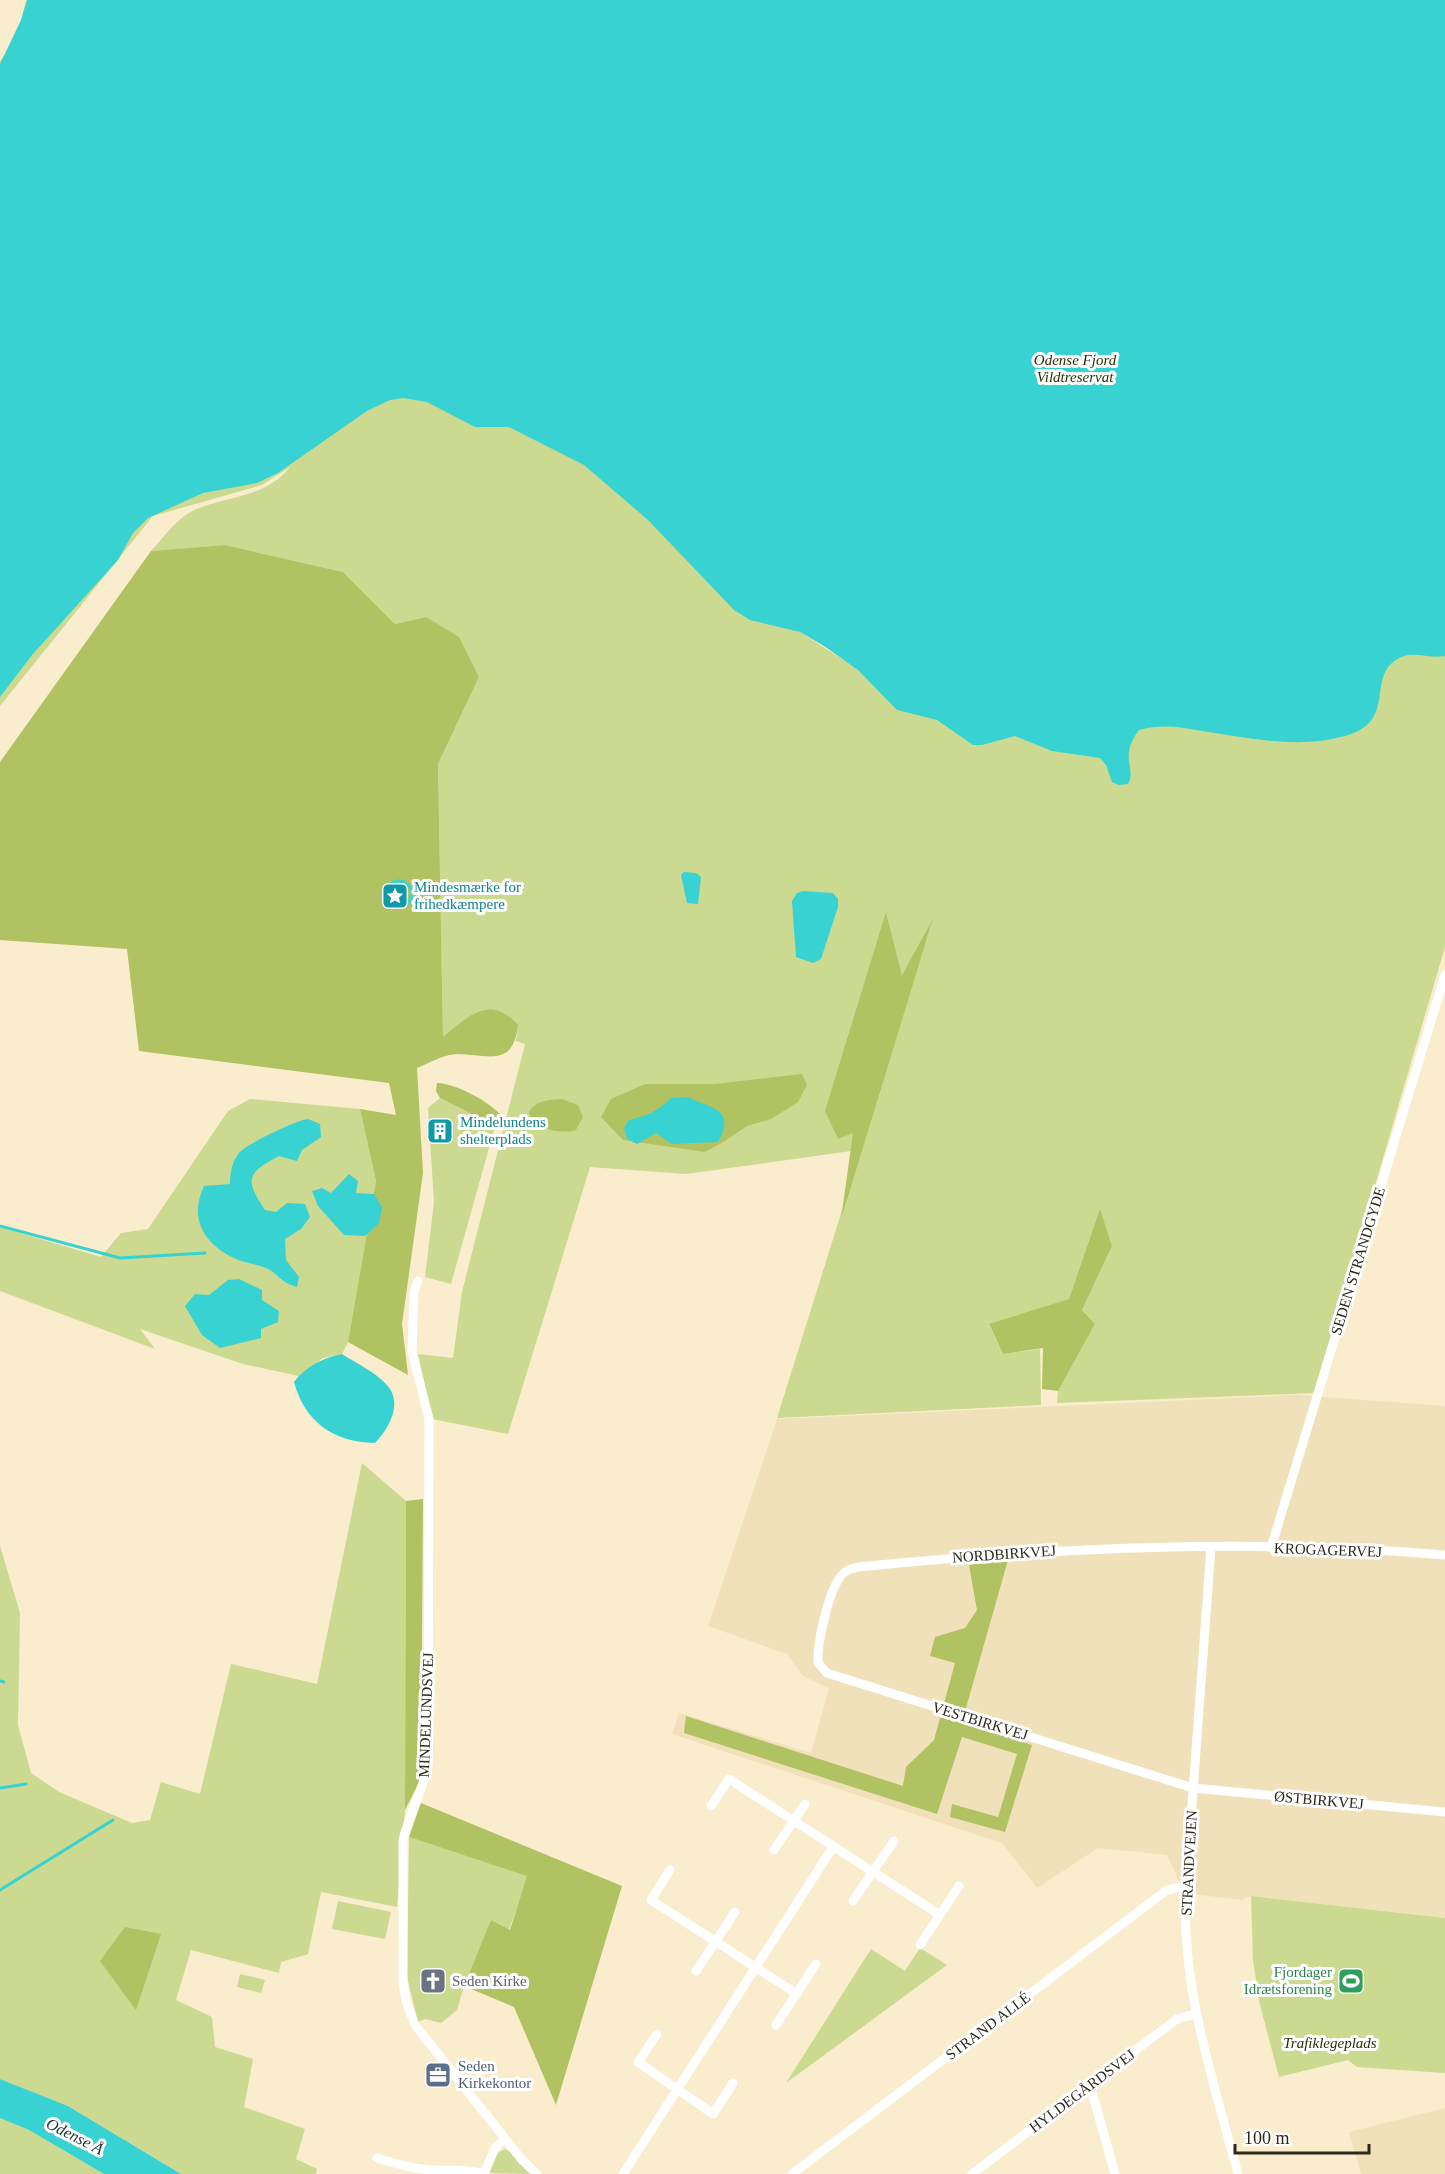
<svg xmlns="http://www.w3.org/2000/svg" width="1445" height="2174" viewBox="0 0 1445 2174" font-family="Georgia,serif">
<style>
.built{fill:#f0e1ba}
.green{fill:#cbd991;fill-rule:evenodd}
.forest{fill:#b0c262}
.water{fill:#39d2d2}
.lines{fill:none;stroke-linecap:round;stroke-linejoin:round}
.stream{stroke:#39d2d2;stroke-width:3}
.street{stroke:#fff;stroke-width:9}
.labels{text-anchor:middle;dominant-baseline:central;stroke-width:6;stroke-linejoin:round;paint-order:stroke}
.park-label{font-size:15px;font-style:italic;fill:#2a3006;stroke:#fff}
.culture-label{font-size:15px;fill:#0d838f;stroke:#fff;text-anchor:start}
.street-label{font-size:15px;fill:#2c281c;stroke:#fff}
.leisure-label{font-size:15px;fill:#27864d;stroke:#fff;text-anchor:end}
.worship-label{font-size:15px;fill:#5b616d;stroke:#fff;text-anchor:start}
.service-label{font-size:15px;fill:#4e5e75;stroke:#fff;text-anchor:start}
.water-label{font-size:16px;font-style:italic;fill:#162f2f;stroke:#fff}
</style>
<rect width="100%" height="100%" fill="#f9edcd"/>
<path class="built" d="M1297 1395 1445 1406V1918L1251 1896 1241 1900 1185 1893 1167 1855 1098 1848 1037 1888 1002 1843 672 1734 679 1713 811 1753 829 1688 803 1676 787 1654 708 1626 777 1419Z
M1445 2108V2174H1361L1349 2132Z"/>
<path class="green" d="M26 0H1445V947L1314 1393 1057 1403 1058 1391 1095 1324 1082 1310 1112 1246 1100 1210 1069 1299 989 1325 1003 1354 1040 1349 1041 1405 777 1418 932 923 902 975 886 913 851 1151 686 1174 590 1167 508 1434 432 1419 418 1354 453 1358 462 1292 525 1044 516 1041 518 1025 443 1038 438 764 479 677 426 617 395 624 343 572 225 545 151 551C166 535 178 516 199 508 232 496 267 496 290 467L262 485 153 516 0 706V61L18 36ZM788 625 839 652 842 659 800 632 781 627Z
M440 1098 490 1123H496L451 1284 425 1277 434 1202 428 1108Z
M250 1099 360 1109 376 1181 348 1342 342 1354 323 1358 299 1376 243 1364 140 1329 155 1349 0 1291V1227L101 1257 121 1233 148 1229 228 1111Z
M362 1463 406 1501 405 1810 397 1907 321 1892 308 1954 281 1962 279 1973 191 1950 176 2000 212 2017 215 2047 253 2059 244 2107 305 2129 296 2159 317 2169 316 2174H181L68 2106 0 2079V1546L20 1613 18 1725 31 1773 59 1792 132 1823 150 1820 161 1782 200 1794 231 1664 317 1684Z
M409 1837 528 1876 509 1930 491 1921 464 1986 457 2010 441 2023 425 2019 418 2022 407 1976Z
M1251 1896 1445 1918V2073L1357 2067 1348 2060 1279 2077 1259 2001 1253 1960Z
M338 1901 391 1912 385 1939 332 1929Z
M920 1948 947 1965 786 2083 871 1949 905 1971Z
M240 1974 265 1980 261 1993 237 1987Z
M0 2118 29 2130 104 2174H0Z
M505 2149 509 2151 532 2174 491 2173 489 2171 494 2155Z"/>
<path class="forest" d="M225 545 343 572 395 624 426 617 459 637 479 677 438 764 443 1037C468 1017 489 993 518 1025 513 1069 487 1054 457 1054 445 1054 429 1063 417 1068L423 1173 402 1324 408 1375 348 1342 376 1181 360 1109 396 1115 389 1083 139 1051 127 949 0 940V762L151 551Z
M886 912 902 975 933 919 841 1219 853 1133 838 1139 825 1111Z
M802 1074 807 1085 798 1102 771 1119 747 1126 725 1141 705 1152 623 1140 601 1117 611 1099 645 1084H715Z
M437 1083C457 1084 486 1100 500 1114L496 1123H490L440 1098 436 1091Z
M562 1099 578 1105 583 1117 576 1130C559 1134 546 1130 531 1121L529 1112C536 1100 549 1100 562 1099Z
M1100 1209 1112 1246 1082 1310 1095 1324 1058 1391 1042 1389 1043 1348 1003 1354 989 1324 1069 1299Z
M423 1499 421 1778 405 1810 406 1501Z
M1008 1560 962 1722 1032 1745 1005 1832 950 1817 952 1804 998 1817 1017 1754 962 1737 937 1814 684 1733 686 1716 903 1786 906 1767 934 1740 955 1663 930 1656 935 1637 965 1628 977 1610 969 1565Z
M421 1803 622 1886 556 2105 514 2007 464 1986 491 1920 510 1930 527 1876 409 1837Z
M125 1927 161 1934 136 2010 100 1961Z"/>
<path class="water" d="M27 0H1445V656C1432 659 1416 652 1404 656 1362 672 1400 719 1348 735 1300 750 1251 738 1202 731 1178 727 1163 724 1139 730 1118 758 1137 768 1128 784L1119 785 1112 782 1106 765 1100 758 1052 751 1015 736 982 745H973L937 720 897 710 858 670 824 646 800 632 750 620 734 610 648 520 584 465 509 427H475L427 402 403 398 390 400 367 411 278 473 257 483 203 493 148 518 133 533 118 560 32 655 0 697V64L21 20Z
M684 872 696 873 701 877 698 904 687 903 681 875Z
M803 891 833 893 838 899V907L821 959 813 963 796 957 792 901 797 893Z
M687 1097C713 1109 736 1109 718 1142L672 1144 656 1133 637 1144 627 1139 624 1128 629 1120C646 1116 659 1111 671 1098Z
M308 1119 320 1124 321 1137 302 1150 297 1161 279 1156C247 1173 244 1179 265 1210L276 1212 287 1203 305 1204 310 1217 301 1229 285 1239 286 1260 299 1277 297 1287C279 1282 278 1273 266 1268 256 1264 244 1263 234 1258 203 1243 189 1218 204 1186L230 1184C230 1174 232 1161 239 1153 248 1143 295 1121 308 1119Z
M349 1174 358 1181 356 1193 374 1194 382 1207 379 1223 365 1236 344 1235 318 1206 312 1191 322 1188 331 1193Z
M239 1279 262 1290V1300L279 1311 278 1322 261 1329V1338L220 1348 202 1335 185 1306 195 1294 209 1295 228 1280Z
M342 1354C356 1363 375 1372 386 1384 404 1402 389 1429 375 1443 333 1442 305 1422 294 1382 306 1366 323 1358 342 1354Z
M0 2079 68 2106 181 2174H104L29 2130 0 2118Z"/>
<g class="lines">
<path class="stream" d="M386 894a13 13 0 1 1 26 0a13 13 0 1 1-26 0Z
M0 1226 120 1258 205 1253
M0 1681 4 1682
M0 1788 26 1784
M0 1890 113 1820"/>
<path class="street" d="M418 1281 414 1292 412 1352 429 1419 428 1765C423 1791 409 1814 403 1840V1983L406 2001 415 2025 522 2160 537 2174
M1211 1547 1186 1886C1180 1985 1213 2079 1238 2174
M1271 1548 1445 975
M1445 1555C1250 1538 1053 1548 858 1567 855 1568 848 1569 845 1572 829 1584 817 1644 818 1663L827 1673 1193 1788 1445 1812
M711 1806 729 1779 940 1915
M774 1850 805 1804
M670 1870 651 1900 797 1994
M853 1901 894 1841
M920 1945 959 1886
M696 1971 735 1912
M776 2025 816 1964
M657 2034 638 2062 713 2114 733 2083
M1090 2085 1115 2174
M377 2158C397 2164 416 2170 437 2170 454 2171 467 2169 483 2174
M484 2174 495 2148 505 2139
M623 2174 833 1847
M792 2174 1167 1890 1186 1886
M972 2174 1177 2019 1195 2014"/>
</g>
<defs>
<symbol id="sight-square" viewBox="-11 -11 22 22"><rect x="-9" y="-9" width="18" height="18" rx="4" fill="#0f9aa8" stroke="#fff"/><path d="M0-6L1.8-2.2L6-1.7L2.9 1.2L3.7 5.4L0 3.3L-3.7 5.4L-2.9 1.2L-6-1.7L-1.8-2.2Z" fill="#fff"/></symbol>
<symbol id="building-square" viewBox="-11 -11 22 22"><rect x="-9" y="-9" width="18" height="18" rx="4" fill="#0f9aa8" stroke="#fff"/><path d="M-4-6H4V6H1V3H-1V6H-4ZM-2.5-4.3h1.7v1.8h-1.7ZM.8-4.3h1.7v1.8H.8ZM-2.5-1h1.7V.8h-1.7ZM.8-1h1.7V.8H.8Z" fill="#fff"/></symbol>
<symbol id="church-square" viewBox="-11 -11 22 22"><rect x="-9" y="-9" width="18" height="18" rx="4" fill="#6b7280" stroke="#fff"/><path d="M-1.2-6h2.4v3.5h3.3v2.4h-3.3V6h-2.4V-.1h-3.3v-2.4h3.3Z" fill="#fff"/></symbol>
<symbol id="stadium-square" viewBox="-11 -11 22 22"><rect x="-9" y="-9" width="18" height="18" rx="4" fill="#2e9e5b" stroke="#fff"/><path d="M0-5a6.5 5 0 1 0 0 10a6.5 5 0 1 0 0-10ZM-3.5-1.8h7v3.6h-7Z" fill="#fff"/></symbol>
<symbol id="office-square" viewBox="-11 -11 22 22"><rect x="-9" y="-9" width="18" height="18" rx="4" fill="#5c6f8a" stroke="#fff"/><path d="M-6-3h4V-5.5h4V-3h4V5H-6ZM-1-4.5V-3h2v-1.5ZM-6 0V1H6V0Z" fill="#fff"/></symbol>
</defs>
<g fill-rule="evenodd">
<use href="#sight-square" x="380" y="881" width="30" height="30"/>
<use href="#building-square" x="425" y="1116" width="30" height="30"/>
<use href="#church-square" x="418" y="1966" width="30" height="30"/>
<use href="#stadium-square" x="1336" y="1966" width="30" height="30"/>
<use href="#office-square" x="423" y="2060" width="30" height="30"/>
</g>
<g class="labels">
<g class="park-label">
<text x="1075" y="360">Odense Fjord<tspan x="1075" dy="17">Vildtreservat</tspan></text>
<text x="1330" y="2043">Trafiklegeplads</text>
</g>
<g class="culture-label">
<text x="414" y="887">Mindesmærke for<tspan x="414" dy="17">frihedkæmpere</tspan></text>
<text x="460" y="1122">Mindelundens<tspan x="460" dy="17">shelterplads</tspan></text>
</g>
<g class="street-label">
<text transform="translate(1358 1261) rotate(-73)">SEDEN STRANDGYDE</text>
<text transform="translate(1328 1550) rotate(2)">KROGAGERVEJ</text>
<text transform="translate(1004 1554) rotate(-4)">NORDBIRKVEJ</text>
<text transform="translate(426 1715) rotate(-88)">MINDELUNDSVEJ</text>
<text transform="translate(980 1721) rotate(17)">VESTBIRKVEJ</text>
<text transform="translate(1319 1800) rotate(5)">ØSTBIRKVEJ</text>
<text transform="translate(1189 1863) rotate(-87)">STRANDVEJEN</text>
<text transform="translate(988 2026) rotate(-37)">STRAND ALLÉ</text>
<text transform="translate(1082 2091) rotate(-37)">HYLDEGÅRDSVEJ</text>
</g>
<g class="leisure-label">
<text x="1332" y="1972">Fjordager<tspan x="1332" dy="17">Idrætsforening</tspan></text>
</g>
<g class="worship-label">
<text x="452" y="1981">Seden Kirke</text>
</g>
<g class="service-label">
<text x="458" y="2066">Seden<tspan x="458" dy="17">Kirkekontor</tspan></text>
</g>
<g class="water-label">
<text transform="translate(75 2136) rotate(27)">Odense Å</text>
</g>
</g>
<path d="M1235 2144v9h134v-9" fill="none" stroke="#2c281c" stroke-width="3"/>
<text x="1244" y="2144" font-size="18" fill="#2c281c" stroke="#ffffff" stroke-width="4.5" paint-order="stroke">100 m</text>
</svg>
